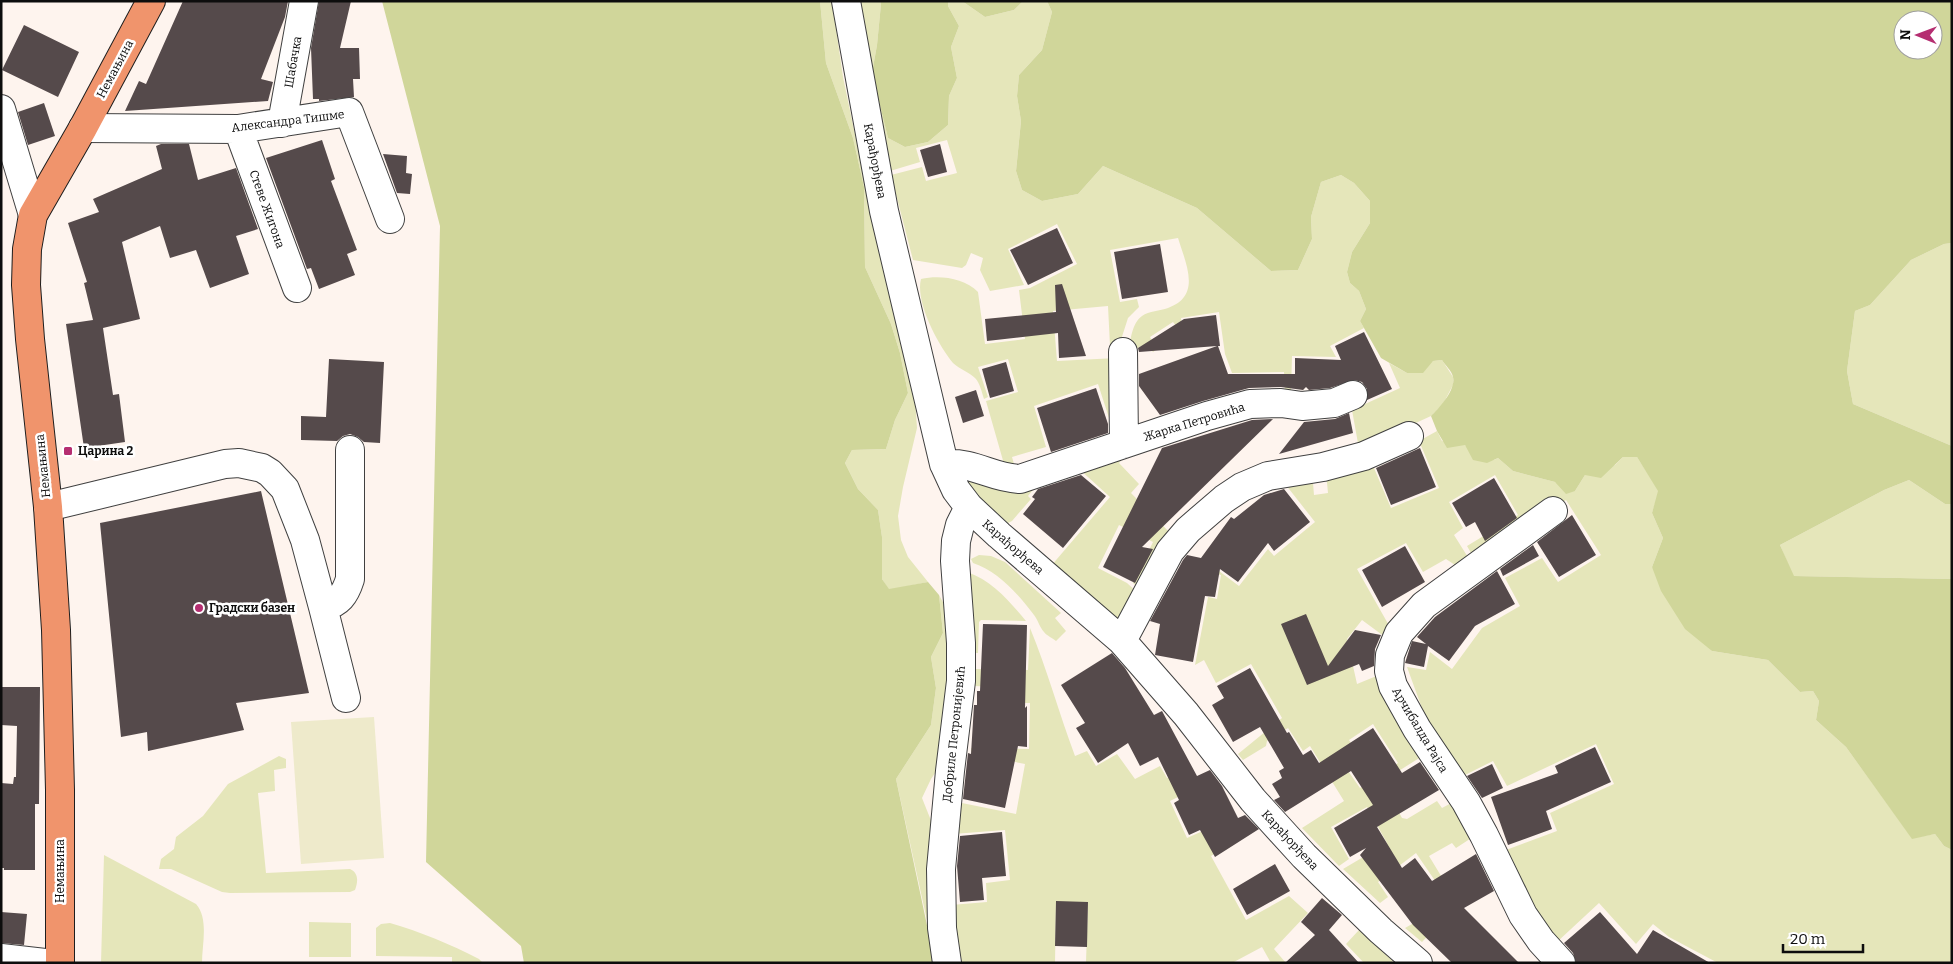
<svg xmlns="http://www.w3.org/2000/svg" width="1953" height="964" viewBox="0 0 1953 964" font-family="Bitter,serif">
<style>
.green{fill:#e5e6ba}
.forest{fill:#d0d69a;fill-rule:evenodd}
.pitch{fill:#eeeacb}
.building{fill:#554a4b}
.lines{fill:none;stroke-linecap:round;stroke-linejoin:round}
.minor-casing{stroke:#404040;stroke-width:30}
.major-casing{stroke:#1e1e1e;stroke-width:30}
.minor{stroke:#fff;stroke-width:28}
.major{stroke:#f0946c;stroke-width:28}
.poi-dot{fill:#b52e71;stroke:#fff;stroke-width:2}
.labels{text-anchor:middle;dominant-baseline:central;stroke-width:5;stroke-linejoin:round;paint-order:stroke}
.street-label{font-size:12px;fill:#0d0d0d;stroke:#fff}
.poi-label{font-size:12px;font-weight:bold;fill:#0d0d0d;stroke:#fff;text-anchor:start}
</style>
<rect width="100%" height="100%" fill="#fef4ee"/>
<path class="green" d="M820 1H832L843 77 874 226 915 398 917 428 903 487 898 516 901 540 908 557 928 582 889 590 882 579V537L878 510 858 489 845 463 852 450 886 449 895 420 908 393 900 353 891 324 865 267 864 187 853 138 826 63Z
M859 1H880L881 4 877 45 872 73 888 138 905 147 928 142 948 125 949 96 957 78 951 47 959 26 948 6V1H962L985 17 1014 10 1023 1H1047L1052 12 1042 50 1019 75 1017 96 1021 121 1016 171 1022 190 1042 201 1078 194 1103 166 1197 208 1271 271 1298 270 1312 239 1311 217 1321 182 1341 175 1354 183 1370 201V223L1352 252 1347 272 1350 283 1359 291 1366 309 1360 321 1364 328 1330 346 1336 357 1292 356 1291 391 1285 392 1284 372 1232 373 1225 354 1219 312 1181 318 1183 335 1173 322 1150 337 1157 349 1153 352 1146 344 1129 352C1130 341 1132 323 1142 316 1149 311 1160 311 1168 308 1202 296 1186 264 1178 238L1110 250 1120 302 1137 299 1139 307 1128 318 1119 346H1110L1108 306 1053 311 1057 361 1117 358 1118 418 1110 421 1098 384 1034 406 1046 447 1012 457 1016 471H1006L986 401 1018 392 1008 359 978 367 988 397 984 399C982 393 980 383 975 378 969 372 959 369 953 363 938 345 915 302 921 279 940 275 964 278 978 292L985 344 1025 339 1019 290 1030 288 1077 264 1057 224 1008 249 1024 285 990 291 980 270 983 258 971 253 966 265 962 268 913 260 891 175 922 167 926 181 957 173 947 140 916 148 920 162 890 171C877 115 862 59 859 1Z
M1952 243V446L1853 404 1847 371 1855 311 1870 305 1911 260 1944 244Z
M1442 360 1453 377V385L1443 404 1431 416 1359 449 1352 410 1400 388 1389 363 1407 373 1433 361Z
M1437 431 1442 441 1465 445 1469 449 1494 460 1498 458 1513 471 1555 482 1575 491 1585 475 1615 465 1623 457H1637L1659 491 1652 513 1663 538 1652 567 1712 651 1768 660 1800 692 1813 691 1819 701 1816 720 1846 747 1912 838 1935 834 1944 846 1952 850V963H1718L1669 937 1653 924 1636 944 1599 903 1557 942 1535 914 1506 850 1557 831 1550 813 1614 784 1596 744 1507 786 1493 761 1459 778 1421 719 1423 711 1407 667 1426 670 1430 652 1452 669 1482 628 1520 606 1505 578 1542 558 1558 582 1601 555 1566 500 1475 560 1467 546 1518 515 1495 475 1449 502 1463 528 1454 535 1471 562 1461 569 1446 559 1423 572 1406 543 1357 569 1391 629 1385 637 1362 620 1347 639 1357 684 1379 675 1424 755 1386 779 1383 773 1398 763 1373 724 1349 740 1361 759 1346 768 1360 788 1380 777 1402 818 1407 819 1437 801 1442 808 1457 800 1476 835 1456 848 1452 843 1429 856 1458 904 1422 942 1405 928 1442 907 1440 888 1416 853 1378 882 1388 897 1380 903 1343 869 1387 843 1367 807 1331 827 1349 859 1339 866 1302 828 1344 801 1310 746 1303 751 1288 728 1267 741 1266 746 1243 760 1238 754 1282 718 1251 664 1216 683 1204 660 1195 665 1208 597 1217 599 1221 575 1206 572 1207 562 1239 586 1268 549 1274 556 1315 522 1282 480 1301 484 1313 483 1314 495 1328 493 1326 472 1371 461 1391 508 1439 488 1419 441Z
M1125 456 1119 463 1139 484 1131 493 1174 537 1141 590 1133 583 1153 542 1119 525 1098 568 1127 583 1139 594 1115 624 1051 566 1110 497 1078 468Z
M963 475 1040 481 1028 496 1031 499 1012 521 1006 524 972 493Z
M1909 480 1945 504H1952V579L1793 576 1780 545 1884 490Z
M979 555 991 556 1005 562 1061 613 1055 618 1066 631 1056 641C1053 638 1047 636 1044 632 1040 628 1038 620 1034 615 1018 594 998 571 973 563L971 559Z
M967 572C993 581 1009 601 1026 621L981 620 979 622 978 653H973Z
M939 595 950 615 953 638 944 760 931 779 922 798 934 828 933 948 896 779 931 725 936 688 931 657 943 633Z
M1030 628C1047 669 1059 713 1075 756L1087 751 1096 766 1117 754 1135 779 1160 766 1167 778 1176 773 1186 793 1170 801 1187 838 1214 826 1225 847 1211 856 1246 920 1289 896 1308 913 1274 949 1286 963H1271L1262 947 1232 963H1075L1086 962 1088 903 1056 902 1055 963H954L951 905 987 902 986 883 1010 880 1005 830 953 834 957 802 1016 814 1025 764 971 753V748L1029 749 1030 703H1002V687L973 686 974 669 1028 670Z
M279 756 286 759V768L274 770 275 791 258 793 266 873 350 869C359 873 358 882 355 890L350 892 230 893 222 892 171 869H159L161 859 174 849 176 837 203 816 228 784Z
M104 855 196 904C209 919 202 944 202 963H101Z
M309 922 351 923V957H309Z
M390 923C421 932 450 944 479 959L483 963H452V957L376 956V928L381 924Z
M1359 930 1393 961 1391 963H1364L1346 944Z"/>
<path class="forest" d="M382 1H820L826 63 853 138 864 187 865 267 891 324 900 353 908 393 895 420 886 449 852 450 845 463 858 489 878 510 882 537V579L889 589 928 582 939 595 943 633 931 657 936 688 931 725 896 779 935 963H524L521 946 426 862 440 226Z
M880 1H948V6L959 26 951 47 957 78 949 96 948 125 928 142 905 147 888 138 872 73 877 45 881 4Z
M962 1H1023L1014 10 985 17Z
M1047 1H1952V243L1944 244 1911 260 1870 305 1855 311 1847 371 1853 404 1952 446V504H1945L1909 480 1884 490 1780 545 1794 576 1952 579V850L1944 846 1935 834 1912 839 1846 747 1816 720 1819 701 1813 691 1800 692 1768 660 1712 651 1685 629 1661 591 1652 567 1663 538 1652 513 1658 491 1637 457H1623L1601 478 1585 475 1575 491 1566 494 1555 482 1513 471 1498 458 1487 463 1473 460 1465 445 1447 448 1437 431 1431 416C1439 408 1456 390 1453 377 1452 371 1445 365 1442 360L1433 361 1423 373H1407L1381 358 1360 321 1366 309 1359 291 1350 283 1347 272 1352 252 1370 223V201L1354 183 1341 175 1321 182 1311 217 1312 239 1298 270 1271 271 1197 208 1103 166 1078 194 1042 201 1022 190 1016 171 1021 121 1017 96 1019 75 1042 50 1052 12ZM1903 20H1933V50H1903Z"/>
<path class="pitch" d="M374 717 384 858 301 864 291 722Z"/>
<path class="building" d="M183 1H288L285 17 261 79 273 82 268 101 125 111 139 81 146 84Z
M319 1H351L340 48H359L360 79H353L354 97 319 101V99H313L311 48Z
M24 25 79 52 58 97 2 70Z
M44 103 55 136 28 145 18 112Z
M322 140 335 179 331 181 357 250 347 254 355 275 319 289 311 268 307 269 266 158Z
M161 144H189L198 180 236 168 258 229 236 236 249 274 210 288 196 250 170 258 160 226 122 242 140 319 103 328 113 395 119 394 125 442 84 448 66 324 93 320 84 283 87 282 68 223 99 212 93 199 162 169 156 146Z
M940 144 947 172 928 177 920 150Z
M383 154 407 156 406 173 412 174 410 194 397 193Z
M1057 228 1073 263 1028 285 1010 250Z
M1160 244 1168 292 1122 299 1114 252Z
M1062 284 1086 356 1059 358 1058 333 987 341 985 319 1056 312 1055 285Z
M1216 315 1220 346H1218L1228 374H1295V358L1341 360 1335 346 1364 332 1392 389 1367 400V389L1362 382 1354 380 1330 388 1309 390 1306 387 1303 390 1281 387 1249 388 1203 401 1160 415 1139 386V374L1217 346 1139 352 1138 348 1184 319Z
M329 359 384 362 380 443 364 442 358 437 350 434 343 436 337 441 301 440V416L326 417Z
M1006 362 1014 391 990 398 982 369Z
M1096 388 1108 424V433L1051 452 1037 408Z
M976 390 984 416 963 423 955 397Z
M1349 413 1353 433 1279 454 1304 422 1335 419Z
M1273 419 1142 547 1153 549 1135 583 1103 567 1162 448 1252 420Z
M1420 448 1436 487 1391 505 1376 468Z
M1081 475 1106 496 1063 548 1023 514 1035 499 1032 497 1038 489Z
M1494 478 1517 518 1485 541 1475 522 1466 527 1452 503Z
M1284 489 1310 522 1274 551 1268 543 1238 582 1220 569 1215 597 1205 596 1193 662 1155 655 1160 624 1150 621 1183 560 1187 555 1201 558 1231 517 1234 519 1264 495Z
M261 491 309 693 236 703 244 730 148 751 147 732 121 737 100 523Z
M1572 515 1596 555 1559 577 1537 542Z
M1533 545 1539 556 1503 576 1500 569Z
M1405 546 1425 582 1382 607 1362 570Z
M1497 571 1515 604 1475 626 1449 661 1428 646 1424 667 1405 663 1412 641 1426 644 1417 637 1435 617Z
M1306 614 1328 666 1355 630 1381 635 1375 649 1374 666 1362 671 1359 664 1307 685 1281 624Z
M983 624 1027 625 1025 708 1027 706V747L1018 746 1005 808 963 799 968 753 971 754 974 705H977V691H980Z
M1112 653 1125 668 1154 715 1162 711 1197 776 1210 770 1222 786 1238 818 1245 815 1259 829 1215 857 1200 830 1189 835 1174 803 1179 800 1158 757 1140 766 1128 743 1098 763 1076 728 1085 723 1061 685Z
M1250 668 1287 733 1289 732 1303 755 1311 750 1319 763 1373 728 1402 773 1420 762 1439 790 1377 827 1402 868 1415 858 1432 881 1476 854 1494 891 1464 908 1519 963H1452L1413 925 1360 855 1366 848 1350 857 1334 828 1373 805 1351 771 1285 812 1274 800 1280 797 1272 784 1282 778 1279 771 1284 768 1260 727 1233 742 1212 705 1224 698 1217 686Z
M1 687H40L39 804H35V870H4V868H1V783L13 784 14 777H16L17 726 1 725Z
M1595 747 1611 782 1546 811 1552 829 1508 845 1491 797 1558 773 1555 766Z
M1492 764 1503 788 1482 798 1467 776Z
M1002 832 1006 876 982 878 984 900 960 902 957 866 960 836Z
M1275 864 1290 891 1247 915 1233 889Z
M1322 898 1342 915 1329 930 1359 963H1285L1315 935 1301 922Z
M1056 901 1088 902 1087 947 1055 946Z
M1 912 27 914 24 945 1 943Z
M1600 912 1637 954 1653 930 1710 963H1576L1573 953 1564 943Z"/>
<g class="lines">
<defs>
<path id="minor" d="M846 1 884 211 944 464 956 490 969 507 999 535 1122 641 1186 714 1253 800 1304 856 1381 931 1418 963
M1 109 33 215
M282 123 304 1
M83 128 238 129 349 112 390 219
M238 129 297 288
M1123 352 1124 444
M944 464C975 462 992 478 1020 479L1207 416 1250 404 1281 403 1302 406 1334 403 1353 395
M48 507 225 464 239 463 262 468 270 473 285 489 305 540 323 607C339 603 345 595 350 579V450
M1553 511 1424 605 1399 633 1390 655 1389 671 1393 686 1417 729 1466 802 1484 835 1523 915 1541 941 1561 963
M323 607 346 698
M1122 641 1170 551 1188 530 1224 499 1242 487 1268 476 1323 467 1364 456 1409 436
M1 958 45 963
M947 963 942 928 941 869 950 771 961 681V643L955 561 956 541 960 525 969 507"/>
<path id="major" d="M60 963V790L56 630 48 507 30 339 26 285 27 249 33 215 83 128 151 1"/>
</defs>
<use href="#minor" class="minor-casing"/>
<use href="#major" class="major-casing"/>
<use href="#minor" class="minor"/>
<use href="#major" class="major"/>
</g>
<g class="poi-dot">
<rect x="63" y="446" width="10" height="10" rx="2.5"/>
<circle cx="199" cy="608" r="5"/>
</g>
<g class="labels">
<g class="street-label">
<text transform="translate(293 62) rotate(-80)">Шабачка</text>
<text transform="translate(115 69) rotate(-62)">Немањина</text>
<text transform="translate(288 121) rotate(-7)">Александра Тишме</text>
<text transform="translate(875 161) rotate(79)">Карађорђева</text>
<text transform="translate(267 209) rotate(70)">Стеве Жигона</text>
<text transform="translate(1194 422) rotate(-17)">Жарка Петровића</text>
<text transform="translate(43 466) rotate(-96)">Немањина</text>
<text transform="translate(1013 547) rotate(41)">Карађорђева</text>
<text transform="translate(1420 730) rotate(59)">Арчибалда Рајса</text>
<text transform="translate(954 734) rotate(-84)">Добриле Петронијевић</text>
<text transform="translate(1290 840) rotate(47)">Карађорђева</text>
<text transform="translate(60 871) rotate(-90)">Немањина</text>
</g>
<g class="poi-label">
<text x="78" y="451">Царина 2</text>
<text x="209" y="608">Градски базен</text>
</g>
</g>
<rect width="1953" height="964" fill="none" stroke="#0d0d0d" stroke-width="5"/>
<g transform="translate(1918 35) rotate(271)"><circle r="24" fill="#ffffff" stroke="#9e9e9e"/>
<path d="M0-4L9 19L0 12L-9 19Z" fill="#b52e71"/>
<text y="-8" font-size="14" font-weight="bold" text-anchor="middle" fill="#0d0d0d">N</text>
</g>
<path d="M1783 944v8h80v-8" fill="none" stroke="#0d0d0d" stroke-width="2.5"/>
<text x="1790" y="944" font-size="15" fill="#0d0d0d" stroke="#ffffff" stroke-width="4" paint-order="stroke">20 m</text>
</svg>
